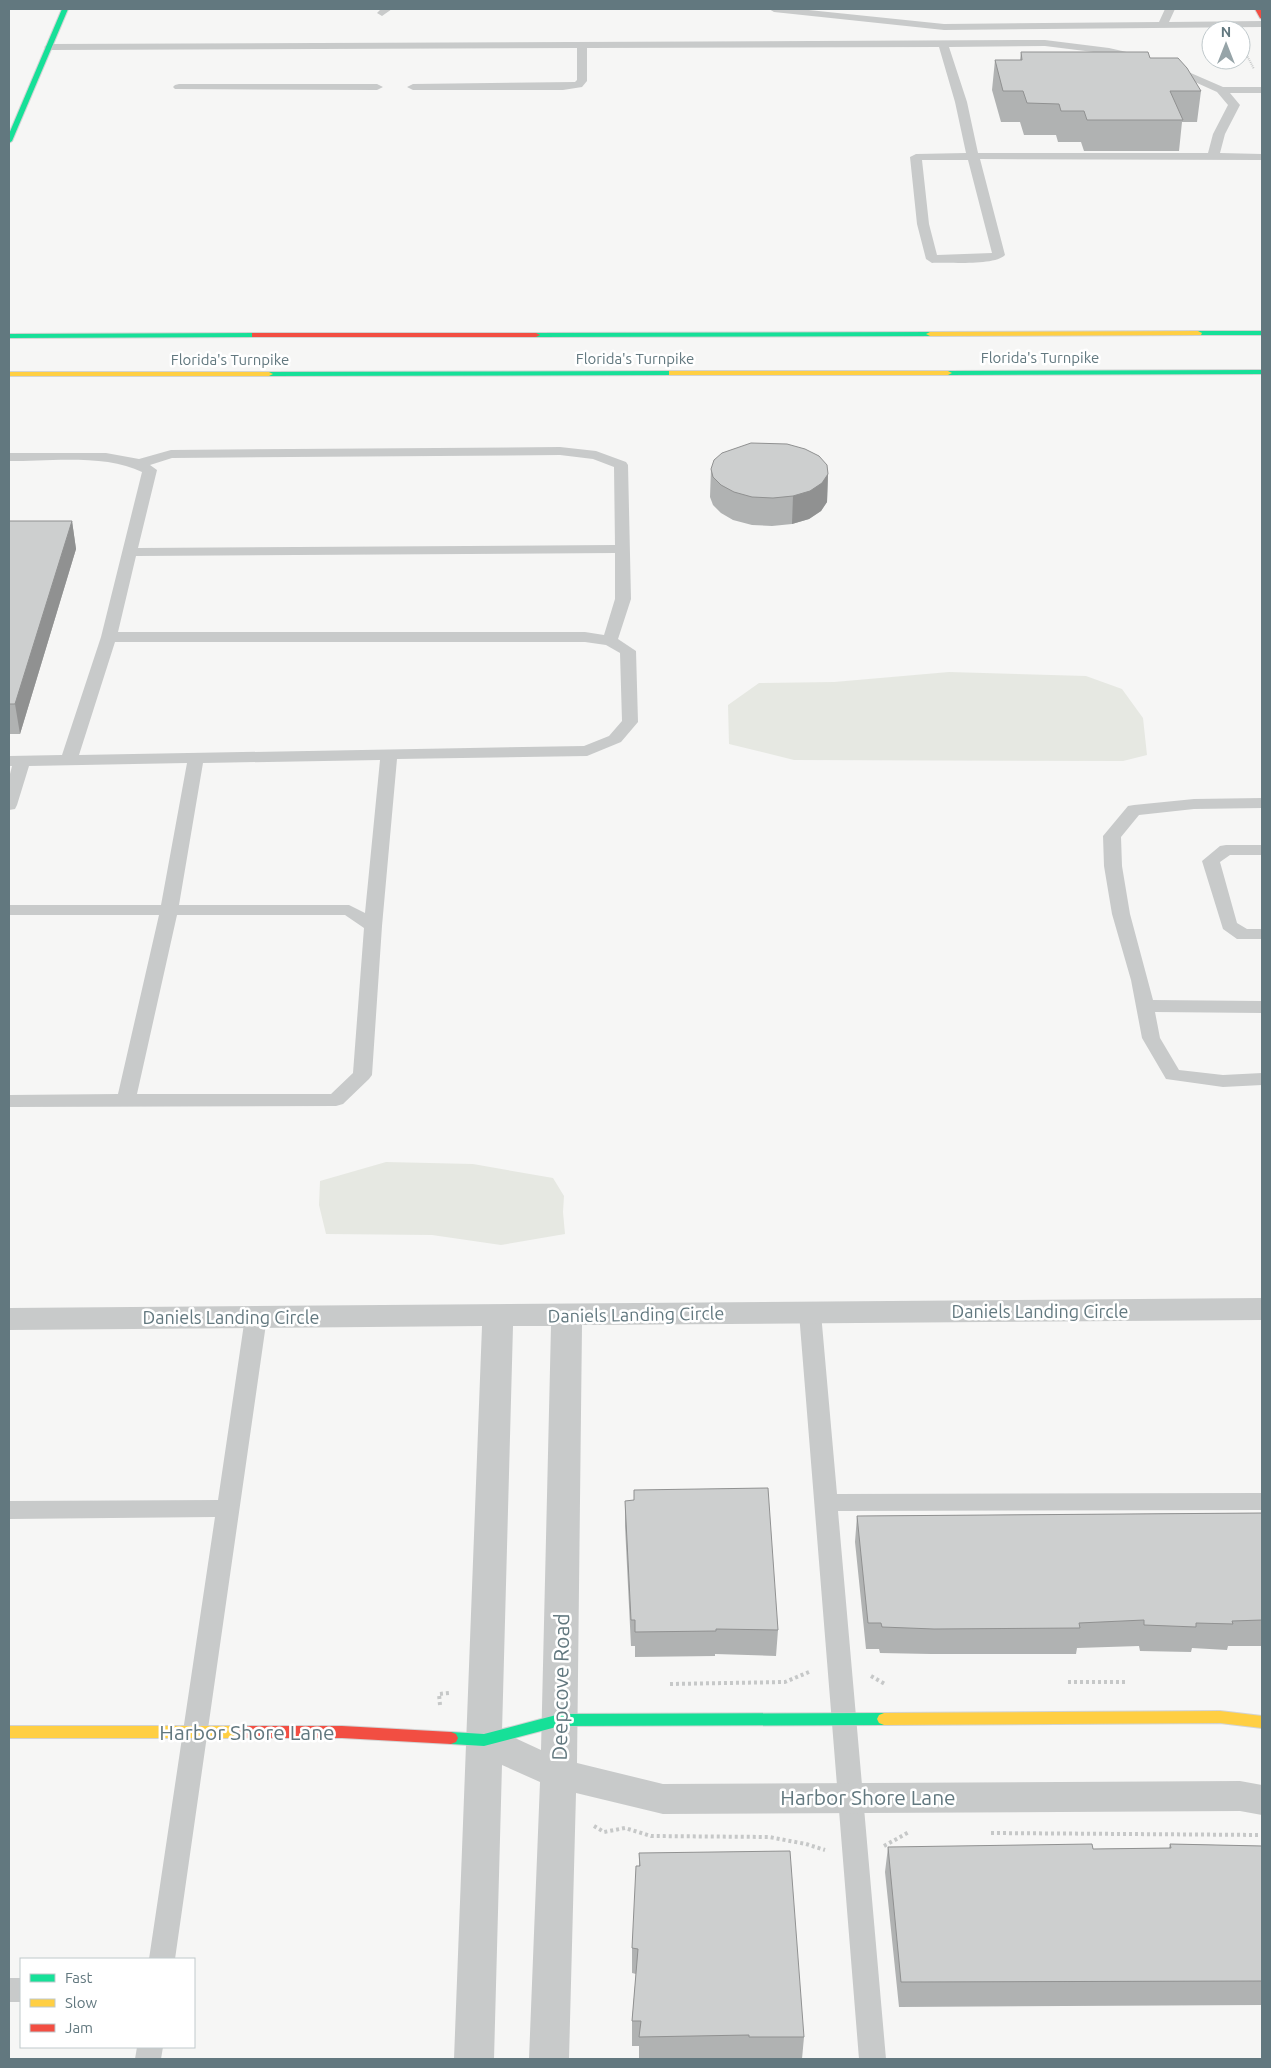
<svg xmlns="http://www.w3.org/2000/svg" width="1271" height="2068" viewBox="0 0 1271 2068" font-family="Ubuntu,sans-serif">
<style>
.green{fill:#e6e8e2}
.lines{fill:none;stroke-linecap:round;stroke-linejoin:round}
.fast-casing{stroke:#d2d3d3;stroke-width:2}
.slow-casing{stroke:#d2d3d3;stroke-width:2}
.jam-casing{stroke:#d2d3d3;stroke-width:2}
.path-far1{stroke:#c6c8c8;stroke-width:2;stroke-dasharray:1 1;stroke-linecap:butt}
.path{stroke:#c6c8c8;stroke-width:4;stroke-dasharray:3 3;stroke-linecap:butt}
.lane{fill:#c8caca;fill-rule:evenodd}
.street{fill:#c8caca;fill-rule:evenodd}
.fast{fill:#16e098;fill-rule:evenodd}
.slow{fill:#ffcf43;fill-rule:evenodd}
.jam{fill:#f24e42;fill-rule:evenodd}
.wall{fill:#b0b2b2}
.shaded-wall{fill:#909191}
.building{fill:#cdcfcf;stroke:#909191}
.labels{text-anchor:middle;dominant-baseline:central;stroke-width:5;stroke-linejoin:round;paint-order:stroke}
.far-street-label{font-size:15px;fill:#62787f;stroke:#fff}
.street-label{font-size:18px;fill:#62787f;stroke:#fff}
.near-street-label{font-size:21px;fill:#62787f;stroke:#fff}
</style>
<rect width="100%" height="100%" fill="#f6f6f5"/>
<path class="green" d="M949 672 1086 676 1122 689 1143 718 1147 755 1123 761 794 760 729 744 728 705 759 683 834 682Z
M386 1162 473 1164 553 1178 564 1196 563 1212 565 1234 501 1245 432 1235 326 1234 319 1205 320 1181Z"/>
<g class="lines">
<defs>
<path id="fast" d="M62 9H68L12 141 9 143V134Z
M1195 331H1262V335H1198L1194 333Z
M930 332 934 334 933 336 536 337 532 335 536 333Z
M255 333H258V337L9 338V334Z
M1262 370V374L948 375 944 373 948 371Z
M672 371H675V375L269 376 265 374 269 372Z
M884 1713 889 1715 891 1719 889 1723 884 1725 560 1726 484 1746 451 1744 446 1742 444 1738 446 1734 451 1732 484 1734 560 1714Z"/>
<path id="slow" d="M1198 331 1202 333 1201 335 930 336 926 334 930 332Z
M669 371H948L952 373 948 375H669Z
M9 372H269L273 374 269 376H9Z
M1220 1711 1262 1716V1728L1220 1723 884 1725 879 1723 877 1719 879 1715 884 1713Z
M9 1726H245L250 1728 252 1732 250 1736 245 1738H9Z"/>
<path id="jam" d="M1255 9H1261L1262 19 1260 18Z
M252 333H536L540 335 536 337H252Z
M245 1726H342L451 1732 456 1734 458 1738 456 1742 451 1744 342 1738H245L240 1736 238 1732 240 1728Z"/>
</defs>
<use href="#fast" class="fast-casing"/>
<use href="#slow" class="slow-casing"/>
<use href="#jam" class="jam-casing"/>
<path class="path-far1" d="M1242 46 1254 69"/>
<path class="path" d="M871 1676 885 1684
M1068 1682H1125
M670 1684 785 1682 809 1672
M440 1705 439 1694 449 1693
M594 1826 604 1832 625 1828 651 1836 769 1837 806 1844 825 1850
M991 1833 1262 1835
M884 1846 909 1832"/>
<path class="lane" d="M381 9H392L382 16 377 13Z
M769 9H799L944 24 1159 22 1165 9H1175L1169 22 1262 21V27L944 30 774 12Z
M1045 40 1109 48 1140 55 1141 57 1136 60 1109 54 1045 46 949 47 967 102 978 153H1208L1213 134 1228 105 1217 92 1166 69 1165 67 1166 65 1170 64 1223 87H1262V93H1230L1240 105 1225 134 1220 153 1262 154V160L980 159 1005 255C995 266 948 262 932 263L926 259 917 224 910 157 916 154 966 153 955 102 939 47 587 48V81L582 87 563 90H413L407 87 413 84 575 82 577 80V48L49 50 44 47 49 44ZM922 160H968L992 253 937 255 929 224Z
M179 84H377L383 87 377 90 175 89 173 87 175 85Z
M560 447 596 451 626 462 628 465 631 599 618 639 636 651 638 722 621 742 587 756 397 759 382 926 372 1075 369 1079 343 1104 336 1106 9 1107V1095L118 1094 159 915H9V905H161L187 763 29 766 17 805 15 809 9 810V778L12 766H9V756L62 755 101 637 142 472C107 454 49 461 9 461V453H106L139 459 171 450ZM560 455 593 459 614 467 615 545 138 548 157 470 150 465 172 458ZM615 553V599L604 635 585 632H118L136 556ZM115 642H585L606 645 620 653 622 721 609 736 584 746 79 755ZM380 760 365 913 349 905H179L203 763ZM177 915H345L364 928 353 1073 331 1094H137Z
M1262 798V808L1194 809 1139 815 1121 837 1122 866 1130 914 1153 1000 1262 1001V1013L1155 1012 1160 1038 1179 1070 1223 1075 1262 1073V1085L1223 1087 1166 1079 1142 1038 1131 980 1112 914 1104 866 1103 836 1128 806 1134 805 1194 799Z
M1226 845H1262V855H1230L1220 862 1237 923 1247 929H1262V939H1237L1223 929 1202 861 1220 846Z
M810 1306 817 1308 821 1313 837 1494 1262 1493V1510L838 1511 886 2059H859L799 1313 803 1308Z
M256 1310 263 1312 267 1317 175 1959H149L215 1517 9 1519V1501L218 1500 245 1317 249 1312Z
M9 1978H21V2002H9Z
M137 2047H163L161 2059H135Z"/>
<path class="street" d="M1262 1298V1320L582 1325 577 1763 663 1784 1240 1781 1262 1785V1815L1240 1811 663 1814 576 1793 569 2059H529L540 1782 502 1765 494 2059H454L482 1326 9 1330V1308ZM513 1326H551L541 1750 502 1732Z"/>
<use href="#fast" class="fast"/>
<use href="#slow" class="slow"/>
<use href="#jam" class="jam"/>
</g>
<path class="wall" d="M1021 52 1150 58 1201 91 1197 122H1182L1179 151H1084L1081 142H1058L1056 135H1024L1020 122H1001L992 90 995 60H1020Z
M711 469 828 474 827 502 821 511 809 519 792 524 772 526 752 525 733 520 721 513 713 505 710 497Z
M9 521H72L76 549 20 734H9Z
M625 1501 778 1630 776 1656 715 1654V1656L635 1657V1646H631L625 1526Z
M1262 1513V1646H1228L1227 1650 1192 1648 1191 1652 1140 1651 1139 1646 1077 1648 1076 1654H931L880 1653 879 1649H866L855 1542 857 1516Z
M1170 1844 1262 1846V2005L899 2007 885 1872 888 1847 1093 1849 1169 1848Z
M639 1853 804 2037 802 2059H639V2046H632V2021L636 1974 632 1973V1948L639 1866Z"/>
<path class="shaded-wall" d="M828 474 827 502 821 511 809 519 792 524 793 496Z
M72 521 76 549 20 734 15 704Z"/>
<path class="building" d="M1021 52H1148L1150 58H1178L1187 68 1201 91H1170L1183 120H1087L1084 111H1061L1059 104 1027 103 1023 91H1003L995 60H1022Z
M751 443 787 444 805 449 819 456 827 465 828 474 822 483 810 491 793 496 773 498 752 497 734 492 721 485 713 477 711 469 714 460 722 453Z
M9 521H72L15 704H9Z
M768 1488 778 1630 716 1629V1631L635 1632V1620H631L625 1501 634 1500V1490Z
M1262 1513V1620L1232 1621 1233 1624 1196 1623V1627L1144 1625V1620L1079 1623 1080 1628 934 1629 882 1627 881 1623H868L857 1516Z
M1092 1844 1093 1849 1171 1848 1170 1844 1262 1846V1981L901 1982 888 1847Z
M790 1851 804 2037H749V2035L639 2037 641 2021H632L638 1949 632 1948 636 1866H640L639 1853Z"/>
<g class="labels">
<g class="far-street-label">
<text x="1040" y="357">Florida's Turnpike</text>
<text x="635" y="358">Florida's Turnpike</text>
<text x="230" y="359">Florida's Turnpike</text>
</g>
<g class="street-label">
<text x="1040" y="1311">Daniels Landing Circle</text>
<text transform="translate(636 1314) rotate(-1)">Daniels Landing Circle</text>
<text x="231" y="1317">Daniels Landing Circle</text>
</g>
<g class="near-street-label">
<text transform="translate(560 1687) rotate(-89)">Deepcove Road</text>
<text x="247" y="1732">Harbor Shore Lane</text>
<text x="868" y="1797">Harbor Shore Lane</text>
</g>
</g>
<rect width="1271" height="2068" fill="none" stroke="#62787f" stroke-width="20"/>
<rect x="20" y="1958" width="175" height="90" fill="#ffffff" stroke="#c0c9cc"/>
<rect x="30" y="1974" width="25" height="8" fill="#16e098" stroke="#c0c9cc"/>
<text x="65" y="1983" font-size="15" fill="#62787f">Fast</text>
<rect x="30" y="1999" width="25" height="8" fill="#ffcf43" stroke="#c0c9cc"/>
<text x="65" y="2008" font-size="15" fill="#62787f">Slow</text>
<rect x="30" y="2024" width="25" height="8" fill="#f24e42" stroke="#c0c9cc"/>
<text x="65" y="2033" font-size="15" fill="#62787f">Jam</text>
<g transform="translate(1226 45)"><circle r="24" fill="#ffffff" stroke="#c0c9cc"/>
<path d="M0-4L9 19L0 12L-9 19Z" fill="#96a4a8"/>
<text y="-8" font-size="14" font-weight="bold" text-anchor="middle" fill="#62787f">N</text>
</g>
</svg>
